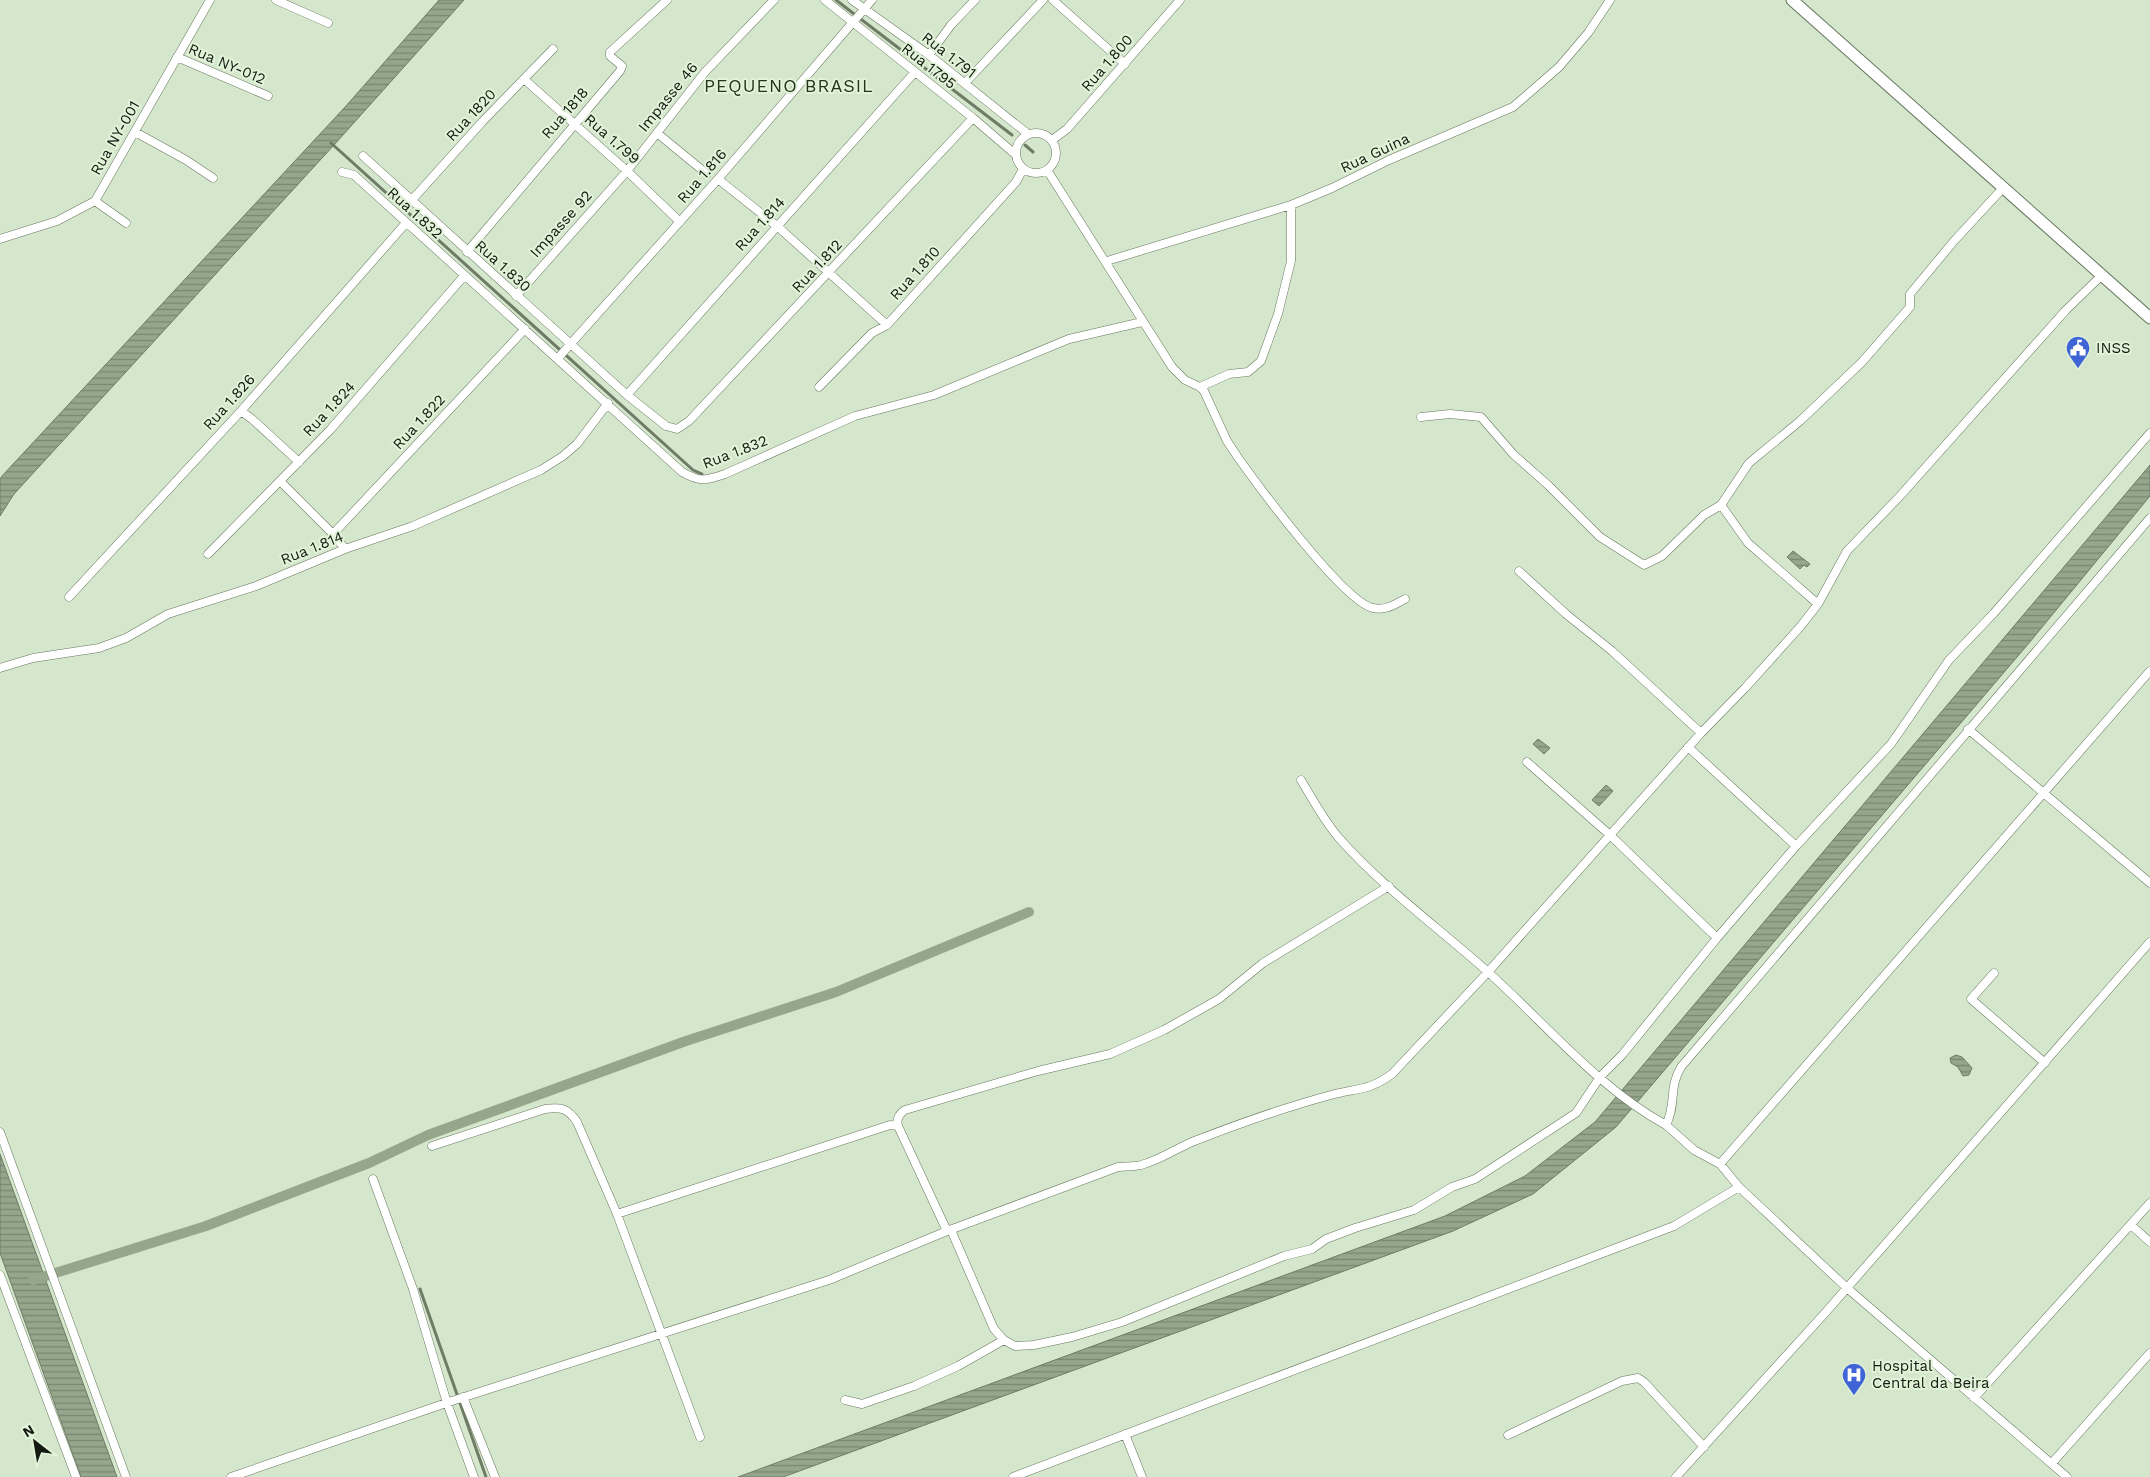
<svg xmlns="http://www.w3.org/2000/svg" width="2150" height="1477" viewBox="0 0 2150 1477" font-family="'Work Sans',sans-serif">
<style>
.water{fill:url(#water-rules);stroke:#6e7c67}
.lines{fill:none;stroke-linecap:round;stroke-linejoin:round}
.stream{stroke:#6e7c67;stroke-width:3}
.canal{stroke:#95a68c;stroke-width:10}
.street-casing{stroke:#67775f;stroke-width:9}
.secondary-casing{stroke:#67775f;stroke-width:13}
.street{stroke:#fff;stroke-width:8}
.secondary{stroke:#fff;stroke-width:11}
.labels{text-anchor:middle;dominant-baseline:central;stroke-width:4;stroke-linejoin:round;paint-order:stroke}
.street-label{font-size:15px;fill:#141a11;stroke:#e1f3d8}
.poi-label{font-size:15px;fill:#141a11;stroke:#e1f3d8;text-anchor:start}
.quarter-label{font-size:18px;letter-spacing:1px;fill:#26331e;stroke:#e1f3d8}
</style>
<defs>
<pattern id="water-rules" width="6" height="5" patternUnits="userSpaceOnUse" patternTransform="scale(1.25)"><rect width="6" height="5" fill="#95a68c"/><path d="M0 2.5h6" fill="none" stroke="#788671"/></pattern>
</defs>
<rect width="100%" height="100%" fill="#d4e6cb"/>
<path class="water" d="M439 0H464L334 145 14 494 0 516V479L2 476 346 106Z
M2150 465V496L2029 643 1616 1127 1533 1194 1453 1231 783 1477H738L1445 1216 1525 1176 1595 1122Z
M1793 551 1810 564 1807 567 1804 565 1800 569 1787 557Z
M1538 739 1550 748 1544 754 1533 744Z
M1606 785 1613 791 1599 806 1592 800Z
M1956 1055 1962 1057 1972 1068 1969 1075 1963 1076 1958 1067 1951 1063 1950 1058Z
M0 1154 117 1477H81L0 1253Z"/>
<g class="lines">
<path class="stream" d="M836 0 1012 135
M331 143 693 470 702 474
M1025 145 1033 152
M420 1289 486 1477"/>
<path class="canal" d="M33 1280 206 1226 369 1163 428 1135 686 1041 836 992 1029 912"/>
<defs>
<path id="street" d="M276 0 328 23
M825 0 973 118 1016 155
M852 0 929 55 1028 134
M1053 0 1125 64
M929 55 951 25 975 0
M177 57 268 96
M524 79 627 171 680 222
M965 83 1043 0
M135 132 186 160 213 178
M1016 153a20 20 0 1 1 40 0a20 20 0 1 1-40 0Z
M657 133 707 174
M1052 140 1067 129 1180 0
M363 156 627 395 666 426 677 429 689 421 973 118
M1047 170 1172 367 1185 380 1200 387 1204 391 1227 441 1239 459C1259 487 1344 602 1373 608 1386 611 1395 604 1405 599
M342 172 354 175 682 472C700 482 705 481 725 474L855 416 934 395 1069 339 1142 322
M718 179 777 226 887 325
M95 201 126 223
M411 201 483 121 553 49
M0 239 57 221 95 201 210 0
M467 252 620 71 622 66 610 56V52L667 0
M1107 261 1291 205 1332 188 1389 160 1513 107 1559 67 1588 33 1610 0
M516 296 627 171 705 72 774 0
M558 358 718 179 872 0
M819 387 872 333 887 325 1016 182 1023 169
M1200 387 1229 374 1248 372 1261 361 1278 314 1291 261V205
M627 395 915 72
M241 411 252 419 299 462
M1421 417 1450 414 1481 417 1513 454 1548 485 1600 537 1644 565 1662 556 1704 515 1721 505 1749 463 1800 421 1862 362 1910 307V294L1954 241 2003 188
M280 481 333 534 345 549
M1721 505 1748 543 1818 604
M333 534 525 329
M208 554 330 430 464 276
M1519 571 1566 614 1612 651 1701 733
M69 597 241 411 406 223
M0 668 33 658 99 648 126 638 168 614 256 586 345 549 413 526 541 470 563 456 577 444 608 403
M1968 729 2150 883
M1688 747 1796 846
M1527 762 1610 835 1717 938
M1301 780C1313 800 1324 821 1339 838 1381 886 1440 929 1488 972 1546 1024 1598 1088 1666 1125
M1994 973 1971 999 2045 1063
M898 1126C896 1119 899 1114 905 1110L1038 1071 1110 1054 1164 1030 1219 999 1263 963 1389 886
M0 1132 126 1477
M432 1146 545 1109C561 1107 568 1108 577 1122L617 1214 700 1437
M1720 1164 2150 671
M373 1179 413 1289 447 1403 474 1477
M617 1214 890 1125 898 1126 947 1231
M2131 1225 2150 1242
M951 1230 994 1329 1004 1340 1015 1346 1034 1345 1072 1337 1122 1322 1284 1256 1312 1249 1326 1239 1355 1228 1414 1210 1452 1187 1475 1179 1576 1113 1600 1077 1622 1055 1717 938 1796 846 1891 744 1949 660 1994 613 2150 433
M0 1275 76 1477
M463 1397 495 1477
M1974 1398 2150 1203
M845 1400 862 1404 914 1386 958 1366 1004 1340
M1125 1434 1142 1477
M1508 1435 1622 1381 1638 1378 1644 1382 1704 1447
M2052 1463 2150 1353
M231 1477 458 1399 829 1280 947 1231 1118 1167C1125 1166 1134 1167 1141 1165 1161 1160 1178 1147 1197 1140 1241 1123 1286 1107 1331 1095 1357 1088 1369 1091 1392 1074L1488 972 1701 733 1745 688 1800 627 1818 604 1847 551 1900 496 2066 310 2102 275
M1013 1477 1674 1226 1739 1187
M1676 1477 1825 1313 2150 942
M2067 1477 1847 1288 1739 1187 1720 1164 1694 1150 1666 1125C1677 1103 1668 1089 1681 1067L2150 518"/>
<path id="secondary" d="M1792 0 2150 318"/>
</defs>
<use href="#street" class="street-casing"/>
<use href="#secondary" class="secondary-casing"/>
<use href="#street" class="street"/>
<use href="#secondary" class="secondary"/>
</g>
<defs>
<symbol id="civic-pin" viewBox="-11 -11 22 30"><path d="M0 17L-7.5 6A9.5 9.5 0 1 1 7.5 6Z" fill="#3e64d6" stroke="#e1f3d8"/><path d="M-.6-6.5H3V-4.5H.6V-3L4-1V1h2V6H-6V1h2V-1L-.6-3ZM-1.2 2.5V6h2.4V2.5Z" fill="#fff"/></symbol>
<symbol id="hospital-pin" viewBox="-11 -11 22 30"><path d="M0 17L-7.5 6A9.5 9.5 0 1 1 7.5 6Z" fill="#3e64d6" stroke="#e1f3d8"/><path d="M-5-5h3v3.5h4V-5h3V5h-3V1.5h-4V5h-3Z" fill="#fff"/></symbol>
</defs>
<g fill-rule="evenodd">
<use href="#civic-pin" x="2064" y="334" width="28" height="38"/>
<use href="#hospital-pin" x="1840" y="1361" width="28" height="38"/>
</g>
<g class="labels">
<g class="street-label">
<text transform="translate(949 55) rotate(38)">Rua 1.791</text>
<text transform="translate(1107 63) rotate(-49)">Rua 1.800</text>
<text transform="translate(227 64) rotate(23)">Rua NY-012</text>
<text transform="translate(929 66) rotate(38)">Rua 1795</text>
<text transform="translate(668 97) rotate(-51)">Impasse 46</text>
<text transform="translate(565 113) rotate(-49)">Rua 1818</text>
<text transform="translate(471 115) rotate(-47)">Rua 1820</text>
<text transform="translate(115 138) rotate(-60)">Rua NY-001</text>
<text transform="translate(612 139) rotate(41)">Rua 1.799</text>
<text transform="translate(1375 153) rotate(-25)">Rua Guina</text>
<text transform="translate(702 176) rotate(-49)">Rua 1.816</text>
<text transform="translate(415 213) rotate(42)">Rua 1.832</text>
<text transform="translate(561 224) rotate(-48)">Impasse 92</text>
<text transform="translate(760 224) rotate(-48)">Rua 1.814</text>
<text transform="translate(503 266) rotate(42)">Rua 1.830</text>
<text transform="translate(817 266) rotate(-47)">Rua 1.812</text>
<text transform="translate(915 273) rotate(-48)">Rua 1.810</text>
<text transform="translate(229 402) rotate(-48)">Rua 1.826</text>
<text transform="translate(329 409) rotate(-47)">Rua 1.824</text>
<text transform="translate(419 422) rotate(-47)">Rua 1.822</text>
<text transform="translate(735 452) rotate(-21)">Rua 1.832</text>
<text transform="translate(312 548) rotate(-22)">Rua 1.814</text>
</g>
<g class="poi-label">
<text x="2096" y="348">INSS</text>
<text x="1872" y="1366">Hospital<tspan x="1872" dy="17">Central da Beira</tspan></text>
</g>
<g class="quarter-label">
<text x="789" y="85">PEQUENO BRASIL</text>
</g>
</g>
<g transform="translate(35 1442) rotate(329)" stroke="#e1f3d8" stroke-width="4" paint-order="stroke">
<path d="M0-4L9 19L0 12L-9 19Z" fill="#141a11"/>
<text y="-8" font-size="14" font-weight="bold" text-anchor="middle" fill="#141a11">N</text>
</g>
</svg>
